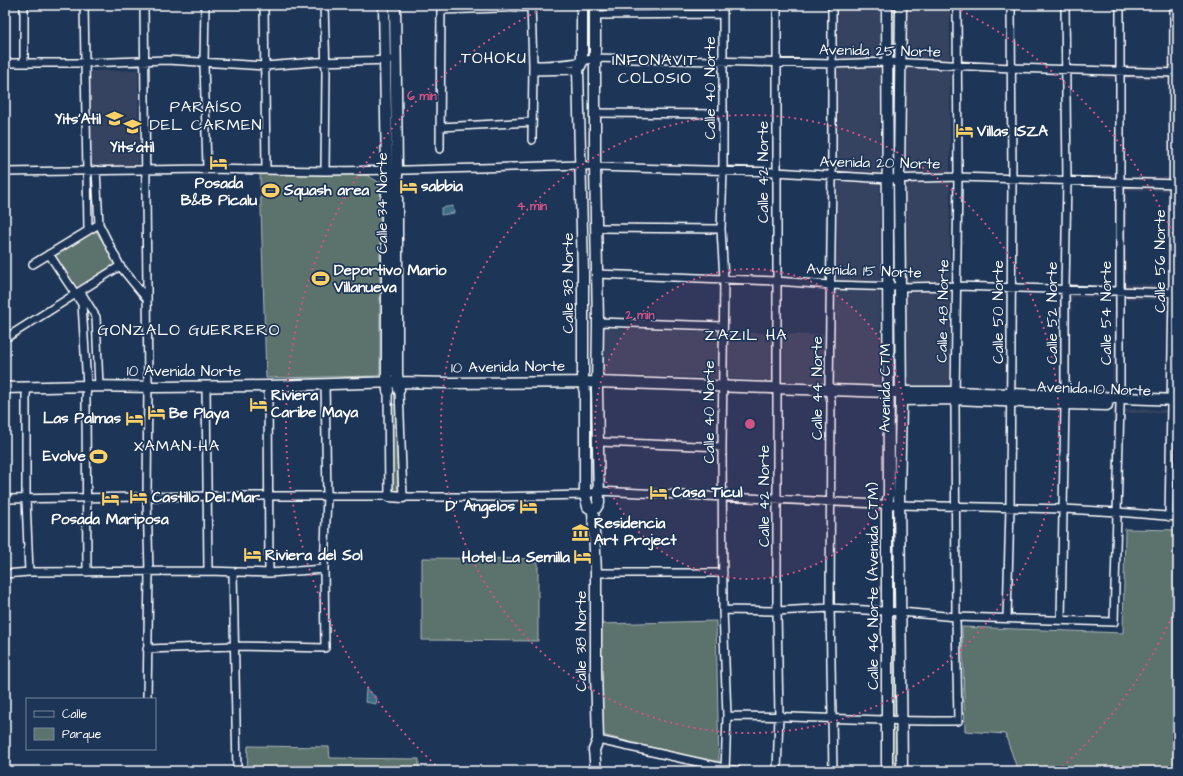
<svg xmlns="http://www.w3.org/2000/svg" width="1183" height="776" viewBox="0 0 1183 776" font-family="'Architects Daughter',sans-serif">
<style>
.built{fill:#344260;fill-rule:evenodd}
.green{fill:#5c726d;stroke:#aeb8b6}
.water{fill:#416d86;stroke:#8da7b6}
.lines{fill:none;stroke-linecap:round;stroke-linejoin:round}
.street-casing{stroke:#fff;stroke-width:10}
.secondary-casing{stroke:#fff;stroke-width:13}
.street{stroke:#1d3557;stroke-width:7}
.secondary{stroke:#1d3557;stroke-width:10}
.ring{fill:none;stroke:#d15284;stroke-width:2;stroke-dasharray:2 4}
.labels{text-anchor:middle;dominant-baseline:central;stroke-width:3.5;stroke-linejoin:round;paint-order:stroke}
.street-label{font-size:15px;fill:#fff;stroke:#1d3557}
.poi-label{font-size:15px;font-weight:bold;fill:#fff;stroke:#1d3557;text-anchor:start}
.neighbourhood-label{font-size:16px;letter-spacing:1px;fill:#fff;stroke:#1d3557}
.centre{fill:#d15284;stroke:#1d3557;stroke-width:2}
.ring-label{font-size:12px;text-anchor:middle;font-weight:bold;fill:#d15284;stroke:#1d3557;stroke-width:3.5;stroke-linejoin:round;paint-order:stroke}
</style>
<rect width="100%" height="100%" fill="#1d3557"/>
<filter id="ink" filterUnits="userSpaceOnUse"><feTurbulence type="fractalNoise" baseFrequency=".025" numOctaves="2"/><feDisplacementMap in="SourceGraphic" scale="8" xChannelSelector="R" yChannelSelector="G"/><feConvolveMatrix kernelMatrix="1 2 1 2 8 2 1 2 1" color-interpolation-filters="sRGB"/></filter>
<g filter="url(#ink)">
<path class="built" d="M827 5H880V388L715 378 601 376 602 328 824 335Z
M907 5H950V390L904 385Z
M1115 5H1125V65L1168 66 1169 5H1178V69L1102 68V65H1114Z
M138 70 139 166H90L89 71Z
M1102 76 1178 77V180L1102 179V174H1114L1115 79 1102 78ZM1125 79H1168V177H1125Z
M1102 187 1178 188V289L1097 287 1098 285H1114L1115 188H1102ZM1127 190 1168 191 1167 285 1126 284Z
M1059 294 1178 298V396L1005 390 1006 370H1017V388L1059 389ZM1072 297 1114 298 1112 390 1070 389ZM1125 299 1167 300V392H1125Z
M1113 409 1178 410 1177 508 1166 507 1167 413H1124L1123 504H1112Z"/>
<path class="green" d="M892 5H896V59L892 61Z
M892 73 895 75V174H892Z
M260 174 367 175 380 183V376L266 378Z
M893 183H895L896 280 894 281H892Z
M95 229 117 265 77 291 53 253Z
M893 291H895L897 388 892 389Z
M393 404 395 405 396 408 398 491H392V407Z
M893 405H897L895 492H894Z
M893 516 896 517 895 608 892 607 891 517Z
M1125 529 1178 530V771H1018L1005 734 965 731 962 627 1123 633Z
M422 558 538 559V641L422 640Z
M716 621 719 765 603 735 599 624Z
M893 621 895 623V714L893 715 892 712 891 623Z
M892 728 894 729 896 731V771H891Z
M248 746 329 747 330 758 419 759V771H247Z"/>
<path class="water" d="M453 206 454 213 441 215V208Z
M366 689 377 698 376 704 365 702Z"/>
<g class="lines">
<defs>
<path id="street" d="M84 5 88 230
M144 5 148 382 147 497 149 572 147 699
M205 5 204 63 207 169
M264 5 266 170
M324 5 326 73 325 171
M531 5 533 65 532 140
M723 5V170L721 229 724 279 722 447 723 610 727 716 725 771
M777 5V611L779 716 777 771
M832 5V175L829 389 831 402 830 608 833 771
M441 10 531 7
M595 15 723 14
M5 63H85L167 60 265 66 316 62 396 60
M24 63V5
M533 65C554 65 575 64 595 58L832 64 887 62 1012 68 1178 73
M533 71 578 70
M595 113 722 114
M440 127 532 122
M440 149 441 5
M96 170 99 224 120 266 146 298
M5 172 207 169 325 171 407 170 581 165 595 167 776 172 888 179 958 177 1178 184
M597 228 721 229
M49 254 82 304 87 386 86 398 87 572
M33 264 99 224
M597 274 776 281 830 285 900 287 957 286 1178 293
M82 294 96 317 99 386
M598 322 723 326
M9 336 120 266
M206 386 208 571
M268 386 269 573
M27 388 26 395V499L29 572
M399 390 403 497H490L585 495 598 491 900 505 1064 509 1118 512 1178 517
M599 442 722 447
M5 499 207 496H389L388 391
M1169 517 1173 293 1174 5
M233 572 237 771
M596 573H723
M5 574 29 572 208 571 269 573 324 569
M723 610 777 611 830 608 901 612 956 617 1114 622 1120 405V5
M1007 618 1010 507 1012 179 1011 5
M1061 620 1065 404V289L1067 180 1065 5
M147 649 234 646 325 648 324 569 327 496 325 384
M727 716C804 716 881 722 958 721L956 617 955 399 958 177 957 5
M598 740 738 771"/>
<path id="secondary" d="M384 5 387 170V380L388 391
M395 5 397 170V374L399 390
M582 5V62L578 70 583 272V382L585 393V495L588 507 593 510
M887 5 889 495 887 504V771
M901 5 899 178 901 403 899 495 902 771
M5 388 87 386 157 387 268 386 397 382 450 383 597 382 889 392H955L1178 400
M901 400 955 399 1065 404 1107 405
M389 496 403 497
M593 510 596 508 599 503 597 390 598 322 595 167V5
M593 510 596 573V671L598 740 594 750 596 771"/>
</defs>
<use href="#street" class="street-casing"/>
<use href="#secondary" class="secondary-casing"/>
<use href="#street" class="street"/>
<use href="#secondary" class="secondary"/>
</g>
</g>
<circle cx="750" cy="424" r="155" fill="#d15284" fill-opacity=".12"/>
<g class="ring">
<circle cx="750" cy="424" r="155"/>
<circle cx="750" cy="424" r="309"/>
<path d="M1177 605A464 464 0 0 1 1060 769M440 769A464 464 0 0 1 550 5M950 5A464 464 0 0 1 1177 243"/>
</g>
<defs>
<symbol id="school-bare" viewBox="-9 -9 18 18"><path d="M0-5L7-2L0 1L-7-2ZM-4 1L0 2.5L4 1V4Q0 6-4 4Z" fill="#ffd166" stroke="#1d3557" stroke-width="2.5" paint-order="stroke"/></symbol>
<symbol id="hotel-bare" viewBox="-9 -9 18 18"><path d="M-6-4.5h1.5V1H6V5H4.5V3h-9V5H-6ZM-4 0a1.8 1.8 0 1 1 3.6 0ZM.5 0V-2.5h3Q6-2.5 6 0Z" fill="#ffd166" stroke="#1d3557" stroke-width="2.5" paint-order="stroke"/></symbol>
<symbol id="stadium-bare" viewBox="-9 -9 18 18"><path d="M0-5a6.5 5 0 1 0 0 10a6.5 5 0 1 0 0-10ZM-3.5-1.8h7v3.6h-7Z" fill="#ffd166" stroke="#1d3557" stroke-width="2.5" paint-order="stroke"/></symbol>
<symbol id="museum-bare" viewBox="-9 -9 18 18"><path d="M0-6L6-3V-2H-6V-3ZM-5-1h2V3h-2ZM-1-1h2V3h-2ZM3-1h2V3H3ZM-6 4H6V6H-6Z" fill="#ffd166" stroke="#1d3557" stroke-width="2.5" paint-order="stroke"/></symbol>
</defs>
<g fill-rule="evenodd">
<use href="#school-bare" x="102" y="106" width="25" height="25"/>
<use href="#school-bare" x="120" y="114" width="25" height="25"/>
<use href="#hotel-bare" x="952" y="118" width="25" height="25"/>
<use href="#hotel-bare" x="206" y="150" width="25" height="25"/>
<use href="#hotel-bare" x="396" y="174" width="25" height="25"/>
<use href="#stadium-bare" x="258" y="178" width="25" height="25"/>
<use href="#stadium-bare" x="308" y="266" width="25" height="25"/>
<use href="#hotel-bare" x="246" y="392" width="25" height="25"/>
<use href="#hotel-bare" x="144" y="400" width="25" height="25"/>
<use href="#hotel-bare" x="122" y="406" width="25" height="25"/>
<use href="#stadium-bare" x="86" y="444" width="25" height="25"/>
<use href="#hotel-bare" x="646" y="480" width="25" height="25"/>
<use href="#hotel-bare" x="126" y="484" width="25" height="25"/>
<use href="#hotel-bare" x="98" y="486" width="25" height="25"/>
<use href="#hotel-bare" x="516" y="494" width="25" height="25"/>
<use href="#museum-bare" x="568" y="520" width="25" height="25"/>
<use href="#hotel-bare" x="240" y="542" width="25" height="25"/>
<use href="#hotel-bare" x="570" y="544" width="25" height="25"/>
</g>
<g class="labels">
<g class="street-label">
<text transform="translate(880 51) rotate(1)">Avenida 25 Norte</text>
<text transform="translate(710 88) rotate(-90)">Calle 40 Norte</text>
<text transform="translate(880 163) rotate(1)">Avenida 20 Norte</text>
<text transform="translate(763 172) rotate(-90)">Calle 42 Norte</text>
<text transform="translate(382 203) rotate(-90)">Calle 34 Norte</text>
<text transform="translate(1160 261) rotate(-90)">Calle 56 Norte</text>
<text transform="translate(864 271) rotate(2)">Avenida 15 Norte</text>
<text transform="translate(568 283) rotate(-90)">Calle 38 Norte</text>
<text transform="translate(943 311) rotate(-89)">Calle 48 Norte</text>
<text transform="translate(998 312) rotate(-90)">Calle 50 Norte</text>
<text transform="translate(1052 313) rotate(-90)">Calle 52 Norte</text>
<text transform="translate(1106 313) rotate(-90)">Calle 54 Norte</text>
<text transform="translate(508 367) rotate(-1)">10 Avenida Norte</text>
<text x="184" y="371">10 Avenida Norte</text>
<text transform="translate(817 388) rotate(-90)">Calle 44 Norte</text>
<text transform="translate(885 388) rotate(-90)">Avenida CTM</text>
<text transform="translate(1094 389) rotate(2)">Avenida 10 Norte</text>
<text transform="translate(709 412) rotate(-90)">Calle 40 Norte</text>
<text transform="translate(764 496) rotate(-90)">Calle 42 Norte</text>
<text transform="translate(873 586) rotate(-90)">Calle 46 Norte (Avenida CTM)</text>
<text transform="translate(581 641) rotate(-90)">Calle 38 Norte</text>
</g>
<g class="poi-label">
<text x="101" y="119" text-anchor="end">Yits'Atil</text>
<text x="977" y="131">Villas ISZA</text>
<text x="132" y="147" text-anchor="middle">Yits'atil</text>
<text x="219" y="183" text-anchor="middle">Posada<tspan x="219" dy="17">B&amp;B Picalu</tspan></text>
<text x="421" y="186">sabbia</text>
<text x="284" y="190">Squash area</text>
<text x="334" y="270">Deportivo Mario<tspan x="334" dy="17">Villanueva</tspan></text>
<text x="271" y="395">Riviera<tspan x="271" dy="17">Caribe Maya</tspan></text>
<text x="169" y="413">Be Playa</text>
<text x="121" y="418" text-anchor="end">Las Palmas</text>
<text x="86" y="456" text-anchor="end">Evolve</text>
<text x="672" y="492">Casa Ticul</text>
<text x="152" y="497">Castillo Del Mar</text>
<text x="515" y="506" text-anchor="end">D' Angelos</text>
<text x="110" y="519" text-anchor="middle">Posada Mariposa</text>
<text x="594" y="523">Residencia<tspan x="594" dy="17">Art Project</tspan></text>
<text x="265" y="555">Riviera del Sol</text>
<text x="570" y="557" text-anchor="end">Hotel La Semilla</text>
</g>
<g class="neighbourhood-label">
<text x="494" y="58">TOHOKU</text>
<text x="655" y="60">INFONAVIT<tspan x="655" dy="18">COLOSIO</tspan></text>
<text x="206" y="107">PARAÍSO<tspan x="206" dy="18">DEL CARMEN</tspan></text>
<text x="189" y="330">GONZALO GUERRERO</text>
<text x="746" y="335">ZAZIL HA</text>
<text x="177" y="446">XAMAN-HA</text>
</g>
</g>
<circle cx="750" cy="424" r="6" class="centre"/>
<g class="ring-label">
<text x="422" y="100">6 min</text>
<text x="532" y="210">4 min</text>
<text x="640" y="319">2 min</text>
</g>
<rect width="1183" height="776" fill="none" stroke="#1d3557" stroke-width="20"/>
<rect x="10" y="10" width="1163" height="756" fill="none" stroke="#fff" stroke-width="1.5" filter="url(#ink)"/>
<rect x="26" y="698" width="130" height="52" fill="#1d3557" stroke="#77869a"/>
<rect x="34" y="711" width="20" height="6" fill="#1d3557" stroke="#77869a"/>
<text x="62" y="718" font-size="12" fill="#ffffff">Calle</text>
<rect x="34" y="728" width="20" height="12" fill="#5c726d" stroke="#77869a"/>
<text x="62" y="738" font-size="12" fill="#ffffff">Parque</text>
</svg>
